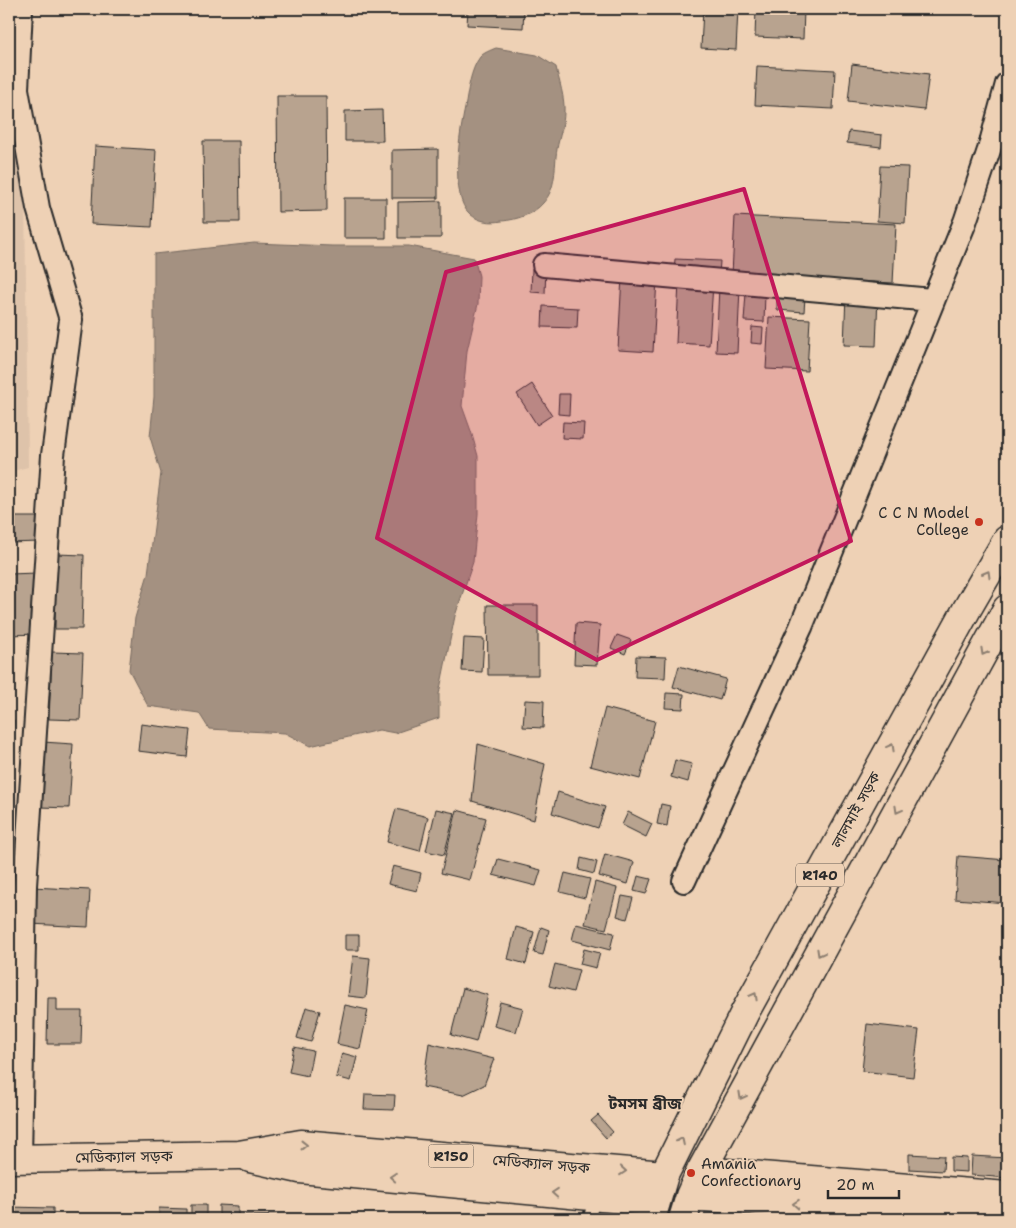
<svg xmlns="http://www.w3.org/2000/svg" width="1016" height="1228" viewBox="0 0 1016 1228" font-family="'Shantell Sans','Noto Sans Bengali',sans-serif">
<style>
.built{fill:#dec3aa}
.water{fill:#a49181;stroke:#74685f}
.building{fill:#b8a38f;stroke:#2b2b2b}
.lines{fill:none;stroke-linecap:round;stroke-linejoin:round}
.service-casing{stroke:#2b2b2b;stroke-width:15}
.minor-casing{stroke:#2b2b2b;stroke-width:26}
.primary-casing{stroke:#2b2b2b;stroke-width:31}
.service{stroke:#eed1b5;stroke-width:11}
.minor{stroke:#eed1b5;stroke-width:22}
.primary{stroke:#eed1b5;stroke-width:28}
.oneway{stroke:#8c7e70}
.marked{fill:#c2185b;fill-opacity:0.2;stroke:#c2185b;stroke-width:4;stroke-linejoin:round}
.poi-dot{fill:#c8321e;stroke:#eed1b5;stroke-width:2}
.labels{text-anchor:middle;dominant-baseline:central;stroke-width:4;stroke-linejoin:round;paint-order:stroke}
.shield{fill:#eed1b5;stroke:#665d54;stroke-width:1}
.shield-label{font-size:14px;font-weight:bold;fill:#2b2b2b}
.poi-label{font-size:15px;fill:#2b2b2b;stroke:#eed1b5;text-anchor:end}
.street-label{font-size:15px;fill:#2b2b2b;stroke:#eed1b5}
.neighbourhood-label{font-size:16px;font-weight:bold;fill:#2b2b2b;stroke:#eed1b5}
</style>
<rect width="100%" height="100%" fill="#eed1b5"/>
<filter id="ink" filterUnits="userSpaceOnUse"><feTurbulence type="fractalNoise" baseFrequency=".02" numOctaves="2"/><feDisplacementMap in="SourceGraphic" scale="10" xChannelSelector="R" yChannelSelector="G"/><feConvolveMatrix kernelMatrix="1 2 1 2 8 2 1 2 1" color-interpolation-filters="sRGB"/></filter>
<g filter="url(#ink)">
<path class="built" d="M9 9H23L28 467 9 472Z"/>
<path class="water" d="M496 48 537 55 556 67C559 81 565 98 564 112 564 125 559 137 557 149 554 167 557 188 543 203 534 214 516 220 502 221 491 223 479 222 470 214 449 197 460 131 465 108 468 92 470 70 480 57 483 53 491 50 496 48Z
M254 243 332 246H409L474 258 479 276 478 304 467 351 462 406 471 431 478 456V514L473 562 455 616 439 694V718L395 733 379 730 310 746 285 733 209 729 199 713 148 706 129 670 135 618 148 574 161 473 150 437 154 397V254Z"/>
<path class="building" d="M468 9H524L523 28 467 25Z
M703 9H738L736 50 701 48Z
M756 9H804L803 39 755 37Z
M852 64 929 74 924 110 848 101Z
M757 66 835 70 833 109 755 105Z
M277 96H326L327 211 278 212Z
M382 110 383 141H345V111Z
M849 131 882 135 881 147 847 143Z
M203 141H239L240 222H204Z
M95 146 156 150 152 227 91 224Z
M438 149V198H392V150Z
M880 166 908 167 905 223 877 221Z
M344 198H386V238H344Z
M441 201V238H398V202Z
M735 216 896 224 893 283 732 274Z
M675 259 720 261 719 275 674 273Z
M532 269H546L545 293 531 292Z
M622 276 657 278 653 352 618 350Z
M679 282 713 284 709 345 676 343Z
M719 287 740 288 737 353 716 352Z
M746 293 765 294 764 322 744 321Z
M846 295 878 296 876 346 844 345Z
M777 296 805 297 804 312 777 310Z
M543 306 578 308 577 328 542 327Z
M769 317 810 319 807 371 766 369Z
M752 327 763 328 762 344 751 343Z
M532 384 552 415 537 425 517 394Z
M559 394H570L569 415 558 414Z
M563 422 584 423 583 439 562 438Z
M9 517H38L39 542 9 543Z
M56 554 84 555 82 629H55Z
M37 573 38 634 9 635V574Z
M487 605H538V675H488Z
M576 623 600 625 597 665 574 664Z
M617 635 631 640 625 654 611 648Z
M464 638 484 639 482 672 462 671Z
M52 652 83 653 80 720 49 719Z
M636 656 666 657 665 678 635 677Z
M679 666 726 679 720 700 673 687Z
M666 693 684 694 683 709 665 708Z
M525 700 544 701 543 728 523 727Z
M605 708 655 721 640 779 590 766Z
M9 720H14L13 750H9Z
M141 724 190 730 187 757 138 751Z
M43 742 73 744 69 808 40 807Z
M478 744 545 764 534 820 472 801Z
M675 760 692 764 688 782 671 777Z
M558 792 605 807 598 828 552 813Z
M661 804 670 806 667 826 657 824Z
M396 809 428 817 420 851 387 842Z
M436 809 455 813 444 855 426 851Z
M457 810 486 818 470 880 441 873Z
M628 812 652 824 646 837 622 825Z
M605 854 634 862 628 884 599 876Z
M958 856 1007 860V903L955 899Z
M581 858 597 862 594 874 579 870Z
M498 859 541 870 536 886 493 875Z
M393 866 421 873 417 891 388 884Z
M565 873 590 879 585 898 560 892Z
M638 876 651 879 646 894 634 891Z
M595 882 617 888 606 929 585 924Z
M9 885H14L12 921H9Z
M32 887 90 890 88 927 30 924Z
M622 896 633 898 627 919 617 916Z
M576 924 614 933 610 950 572 940Z
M516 927 534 932 526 964 508 959Z
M541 927 549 930 543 955 534 953Z
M9 934 15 935 14 950 9 949Z
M345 935H359V950H345Z
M584 949 600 953 596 968 580 964Z
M353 956 370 958 366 998 348 996Z
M555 964 579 970 573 992 549 986Z
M463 988 488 995 476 1042 451 1035Z
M48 998H57V1011H82L81 1044H47Z
M500 1002 523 1008 516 1032 494 1026Z
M345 1005 368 1010 360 1049 337 1044Z
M306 1007 320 1011 311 1042 297 1038Z
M867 1024 919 1030 913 1077 862 1071Z
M429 1043 494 1059 484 1085 463 1095 423 1087Z
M294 1047 313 1051 308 1076 289 1072Z
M342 1053 357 1057 351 1081 336 1077Z
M365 1094 395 1095 394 1110 364 1109Z
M598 1115 613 1132 606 1138 591 1121Z
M909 1154 944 1156 943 1171 909 1169Z
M972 1156 1007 1158V1178L971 1175Z
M951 1157 967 1158V1172L951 1171Z
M191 1205H206V1219H191Z
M219 1205 238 1206V1219H219Z
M9 1207 53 1208V1219H9Z
M159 1208 186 1209V1219H159Z
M245 1215 291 1216V1219H245Z
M303 1215 338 1216V1219H303Z"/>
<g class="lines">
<defs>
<path id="service" d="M589 1219 595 1197"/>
<path id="minor" d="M544 265 932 300
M684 881 801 627 965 222 989 150 1007 84
M20 1159 25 886 53 455 71 320 38 208 17 89 21 9"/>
<path id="primary" d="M250 1158 300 1169 655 1202
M9 1159 239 1155 301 1144 664 1175
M701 1171 1007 1196
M690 1196 1002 1219
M651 1219 664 1175 745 1012 967 609 1007 540
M683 1219 690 1196 701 1171 1007 609"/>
</defs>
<use href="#service" class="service-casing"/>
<use href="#minor" class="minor-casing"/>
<use href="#primary" class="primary-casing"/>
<use href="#service" class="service"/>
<use href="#minor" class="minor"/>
<use href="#primary" class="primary"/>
</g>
<defs><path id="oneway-chevron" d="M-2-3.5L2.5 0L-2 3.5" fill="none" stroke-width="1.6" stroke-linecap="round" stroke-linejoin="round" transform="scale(1.25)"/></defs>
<g class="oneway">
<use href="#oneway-chevron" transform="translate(987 574) rotate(-60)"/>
<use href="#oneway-chevron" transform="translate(984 652) rotate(119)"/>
<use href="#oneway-chevron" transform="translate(891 747) rotate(-61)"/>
<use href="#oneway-chevron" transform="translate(898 810) rotate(119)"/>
<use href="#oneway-chevron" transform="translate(820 953) rotate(119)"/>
<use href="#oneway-chevron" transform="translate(754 996) rotate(-61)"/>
<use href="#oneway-chevron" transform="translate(742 1096) rotate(119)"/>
<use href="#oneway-chevron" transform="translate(681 1141) rotate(-64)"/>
<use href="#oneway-chevron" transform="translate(304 1145)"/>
<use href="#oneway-chevron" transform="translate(623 1171) rotate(5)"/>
<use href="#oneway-chevron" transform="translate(393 1177) rotate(-175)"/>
<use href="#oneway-chevron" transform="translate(555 1193) rotate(-175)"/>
<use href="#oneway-chevron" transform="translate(796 1204) rotate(-176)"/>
</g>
</g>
<path class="marked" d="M744 189 851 541 597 660 377 538 446 272Z"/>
<g class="poi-dot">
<circle cx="979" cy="522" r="5"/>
<circle cx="691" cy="1173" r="5"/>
</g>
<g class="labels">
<g class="shield">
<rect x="796" y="863.5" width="48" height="23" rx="4"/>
<rect x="428.5" y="1144.5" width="45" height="23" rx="4"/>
</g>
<g class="shield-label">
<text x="820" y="875">R140</text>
<text x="451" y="1156">R150</text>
</g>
<g class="poi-label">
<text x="969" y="513">C C N Model<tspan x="969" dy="17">College</tspan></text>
<text x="701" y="1164" text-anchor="start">Amania<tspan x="701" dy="17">Confectionary</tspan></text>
</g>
<g class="street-label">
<text transform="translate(856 810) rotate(-61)">লালমাই সড়ক</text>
<text transform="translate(124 1157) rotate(-1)">মেডিক্যাল সড়ক</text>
<text transform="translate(541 1164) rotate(5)">মেডিক্যাল সড়ক</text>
</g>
<g class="neighbourhood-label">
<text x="645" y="1103">টমসম ব্রীজ</text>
</g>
</g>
<rect width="1016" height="1228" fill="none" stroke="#eed1b5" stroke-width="30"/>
<rect x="15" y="15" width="986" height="1198" fill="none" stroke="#2b2b2b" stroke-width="2" filter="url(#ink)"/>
<path d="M828 1190v8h71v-8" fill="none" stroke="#2b2b2b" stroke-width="2.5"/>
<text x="836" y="1190" font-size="15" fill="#2b2b2b" stroke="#eed1b5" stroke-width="4" paint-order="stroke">20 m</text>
</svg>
